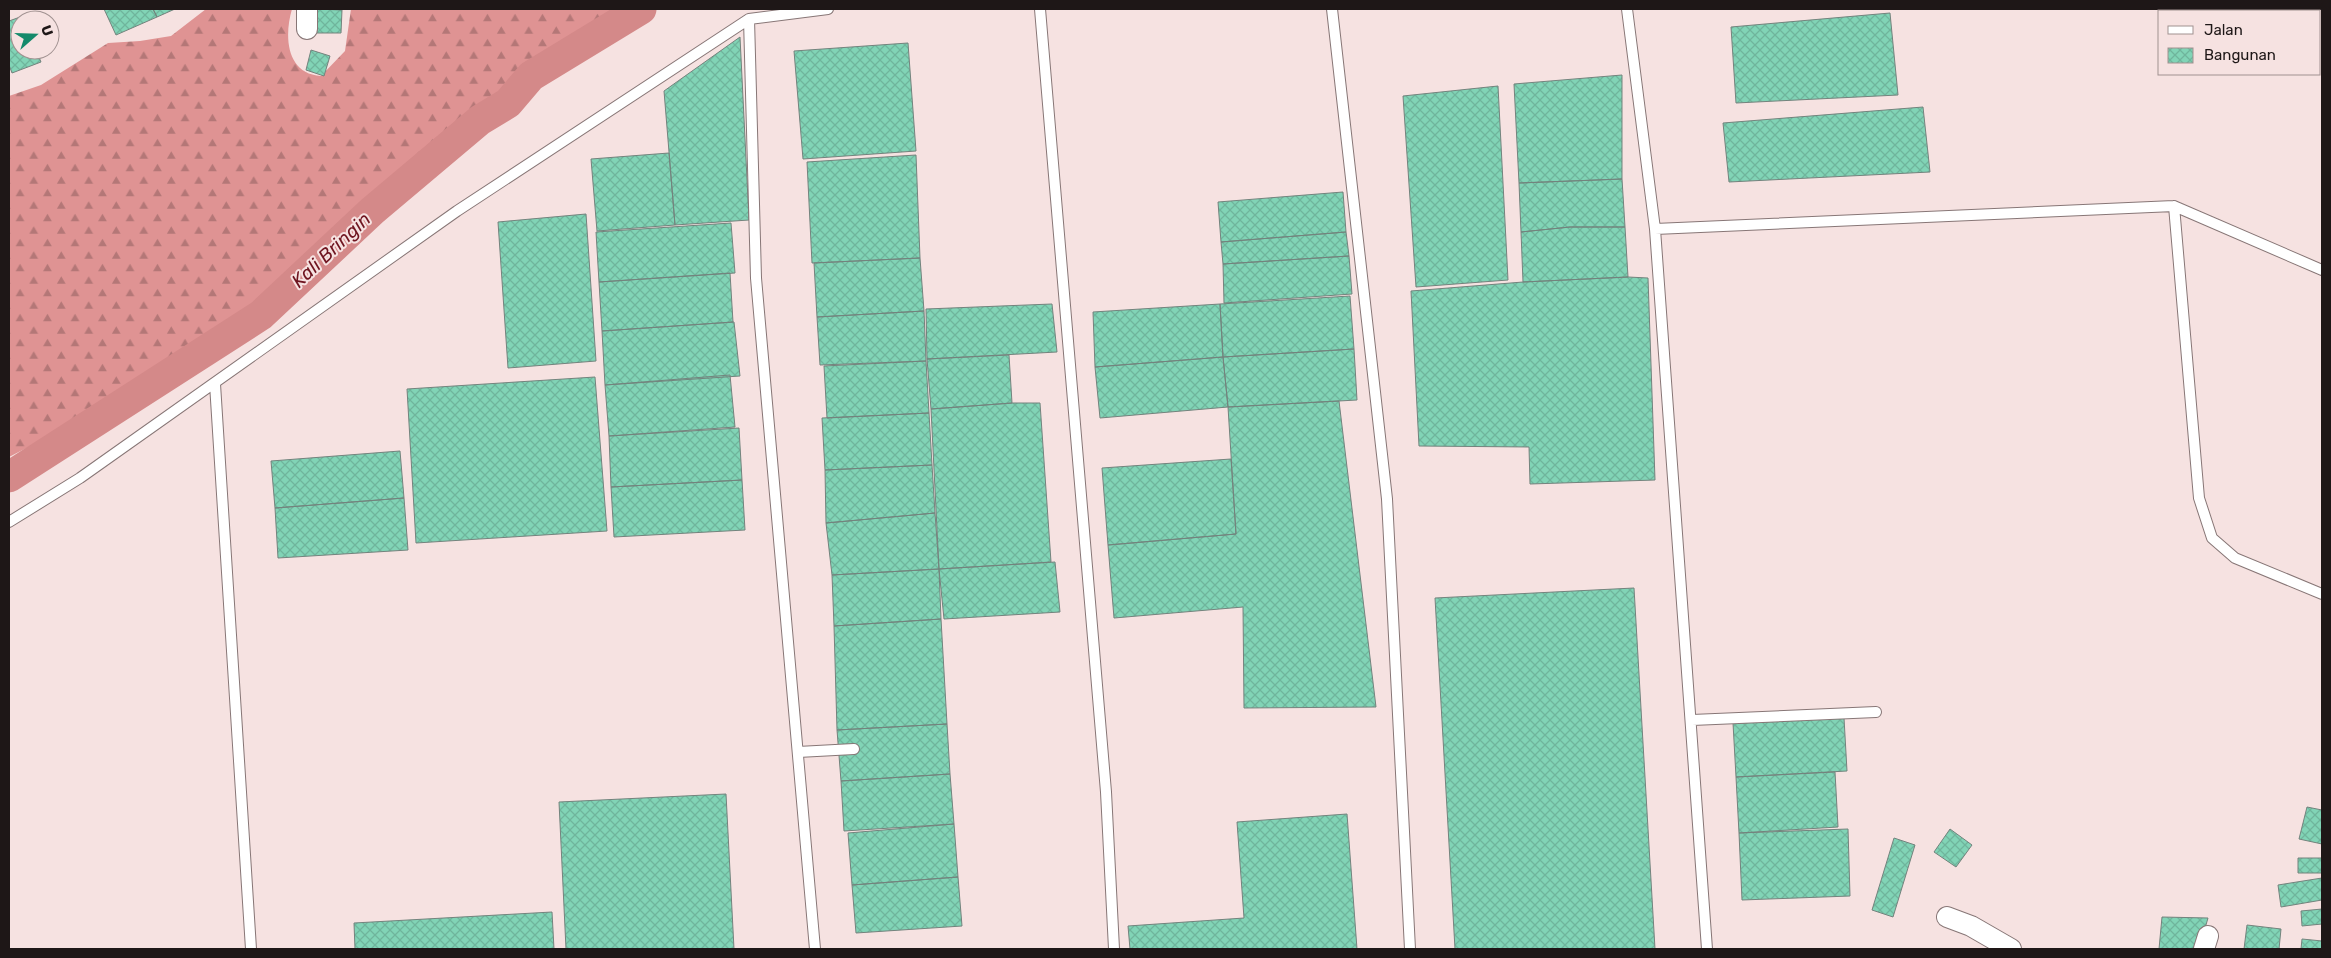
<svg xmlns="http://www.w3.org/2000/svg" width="2331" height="958" viewBox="0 0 2331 958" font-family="Rubik,sans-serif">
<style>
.forest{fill:url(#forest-firs)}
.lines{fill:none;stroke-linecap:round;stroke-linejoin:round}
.river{stroke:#d48989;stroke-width:31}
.building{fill:url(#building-cross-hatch);stroke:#73837d}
.lane-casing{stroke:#877676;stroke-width:12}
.street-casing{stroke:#877676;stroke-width:22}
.lane{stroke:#fff;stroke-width:10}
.street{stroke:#fff;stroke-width:20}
.labels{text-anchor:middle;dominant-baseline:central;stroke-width:4;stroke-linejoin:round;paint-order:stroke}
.water-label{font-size:19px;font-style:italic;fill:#6f1520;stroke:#f6e2e1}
</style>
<defs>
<pattern id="forest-firs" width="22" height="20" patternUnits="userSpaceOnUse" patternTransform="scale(1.25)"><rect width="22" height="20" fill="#df9393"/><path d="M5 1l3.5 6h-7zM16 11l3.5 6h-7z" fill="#b47777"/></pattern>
<pattern id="building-cross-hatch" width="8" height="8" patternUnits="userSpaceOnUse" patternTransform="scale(1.25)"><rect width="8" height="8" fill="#81d4b6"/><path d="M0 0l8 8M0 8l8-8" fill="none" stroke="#6fb59c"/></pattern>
</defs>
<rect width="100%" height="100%" fill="#f6e2e1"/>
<path class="forest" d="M206 9H292C284 36 286 74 321 76L345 51 351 9H623L593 32 515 79 417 156 364 210 276 287 203 337 125 397 9 457V96L41 85 108 43 140 41 171 36Z"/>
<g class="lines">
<path class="river" d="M9 477 261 315 372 211 480 120 508 103 531 76 641 9"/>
</g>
<path class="building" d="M104 9H153L157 17 116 35Z
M153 9H175L157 17Z
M316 9 342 10 341 33H315Z
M1890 13 1898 95 1736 103 1731 27Z
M23 16 25 20H20V50H36L41 62 12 73 9 65V21Z
M740 37 749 220 675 225 664 91Z
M908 43 916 151 803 159 794 51Z
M311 50 330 56 324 76 306 70Z
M1622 75V179L1519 183 1514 84Z
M1498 86 1508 280 1416 287 1403 96Z
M1923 107 1930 172 1729 182 1723 123Z
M669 153 675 225 597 231 591 159Z
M916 155 920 258 812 263 807 162Z
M1622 179 1625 227H1570L1521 232 1519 183Z
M1343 192 1346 232 1221 242 1218 202Z
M586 214 596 361 508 368 498 222Z
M731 223 735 273 599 282 596 232Z
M1570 227H1625L1628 277 1523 282 1521 232Z
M1346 232 1349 256 1223 264 1221 242Z
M1349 256 1352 294 1224 303 1223 264Z
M920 258 924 311 817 317 814 263Z
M730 273 733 322 602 331 599 282Z
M1628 277 1648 278 1655 480 1530 484 1529 447 1419 446 1411 291 1523 282Z
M1350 296 1354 349 1223 357 1220 304Z
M1052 304 1057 352 927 359 926 309Z
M1220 304 1223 357 1095 367 1093 312Z
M924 311 926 361 820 365 817 317Z
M734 322 740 376 605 385 602 331Z
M1354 349 1357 400 1228 407 1223 357Z
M1009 355 1012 403 931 409 927 359Z
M1223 357 1228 407 1100 418 1095 367Z
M926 361 929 413 827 418 824 366Z
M730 375 735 427 609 436 605 385Z
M595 377 607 531 416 543 407 389Z
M1339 401 1376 707 1244 708 1243 607 1114 618 1108 545 1236 534 1228 407Z
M1012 403H1040L1051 562 939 569 931 409Z
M929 413 932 465 825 470 822 418Z
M739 428 742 480 611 487 609 436Z
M400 451 404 498 275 508 271 461Z
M1231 459 1236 534 1108 545 1102 468Z
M932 465 935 513 826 523 825 470Z
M742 480 745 530 614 537 611 487Z
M404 498 408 550 278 558 275 508Z
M935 513 939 569 832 575 826 523Z
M1055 562 1060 612 944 619 939 569Z
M939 569 941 619 834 626 832 575Z
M1634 588 1655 949H1455L1435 598Z
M941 619 947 724 837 730 834 626Z
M1844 718 1847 771 1736 777 1733 723Z
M947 724 950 774 841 781 837 730Z
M1835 772 1838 827 1739 833 1736 777Z
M950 774 954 824 844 831 841 781Z
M726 794 734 949H566L559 802Z
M2307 807 2322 810V844L2299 839Z
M1347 814 1357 949H1130L1128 926 1244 918 1237 822Z
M954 824 958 877 852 885 848 833Z
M1848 829 1850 896 1742 900 1739 833Z
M1950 829 1972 845 1956 867 1934 852Z
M1894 838 1915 845 1893 917 1872 910Z
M2298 858H2322V873H2298Z
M958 877 962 926 856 933 852 885Z
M2322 878V900L2281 907 2278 885Z
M2322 909V924L2302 926 2301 911Z
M552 912 554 949H355L354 923Z
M2162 917 2208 918 2199 949H2159Z
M2247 925 2281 929 2279 949H2244Z
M2302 939 2322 941V949H2301Z"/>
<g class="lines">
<defs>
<path id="lane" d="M1040 9 1106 792 1114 949
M1332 9 1387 499 1410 949
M1627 9 1655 229 1707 949
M2174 206 2199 498 2212 538 2235 558 2322 594
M1655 229 2174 206 2322 270
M215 384 251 949
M9 522 80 478 457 211 749 19
M1692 720 1876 712
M798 752 854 749
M815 949 756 278 749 19 828 9"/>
<path id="street" d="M307 9V29
M1947 917 1971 926 2011 949
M2204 949 2208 936"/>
</defs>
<use href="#lane" class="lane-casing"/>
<use href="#street" class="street-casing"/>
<use href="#lane" class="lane"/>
<use href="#street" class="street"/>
</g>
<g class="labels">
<g class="water-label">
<text transform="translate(331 250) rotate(-43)">Kali Bringin</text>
</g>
</g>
<rect width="2331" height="958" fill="none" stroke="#1e1717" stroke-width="20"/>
<rect x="2158" y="10" width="162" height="65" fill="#f6e2e1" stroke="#a09190"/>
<rect x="2168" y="26" width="25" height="8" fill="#ffffff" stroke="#a09190"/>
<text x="2204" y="35" font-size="15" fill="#1e1717">Jalan</text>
<rect x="2168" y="48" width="25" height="15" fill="url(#building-cross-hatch)" stroke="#a09190"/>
<text x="2204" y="60" font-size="15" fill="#1e1717">Bangunan</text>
<g transform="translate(35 35) rotate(70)"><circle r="24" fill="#f6e2e1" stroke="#a09190"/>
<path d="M0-4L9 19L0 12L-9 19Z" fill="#158a6b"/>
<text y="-8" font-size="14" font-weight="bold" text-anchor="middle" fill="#1e1717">U</text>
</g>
</svg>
